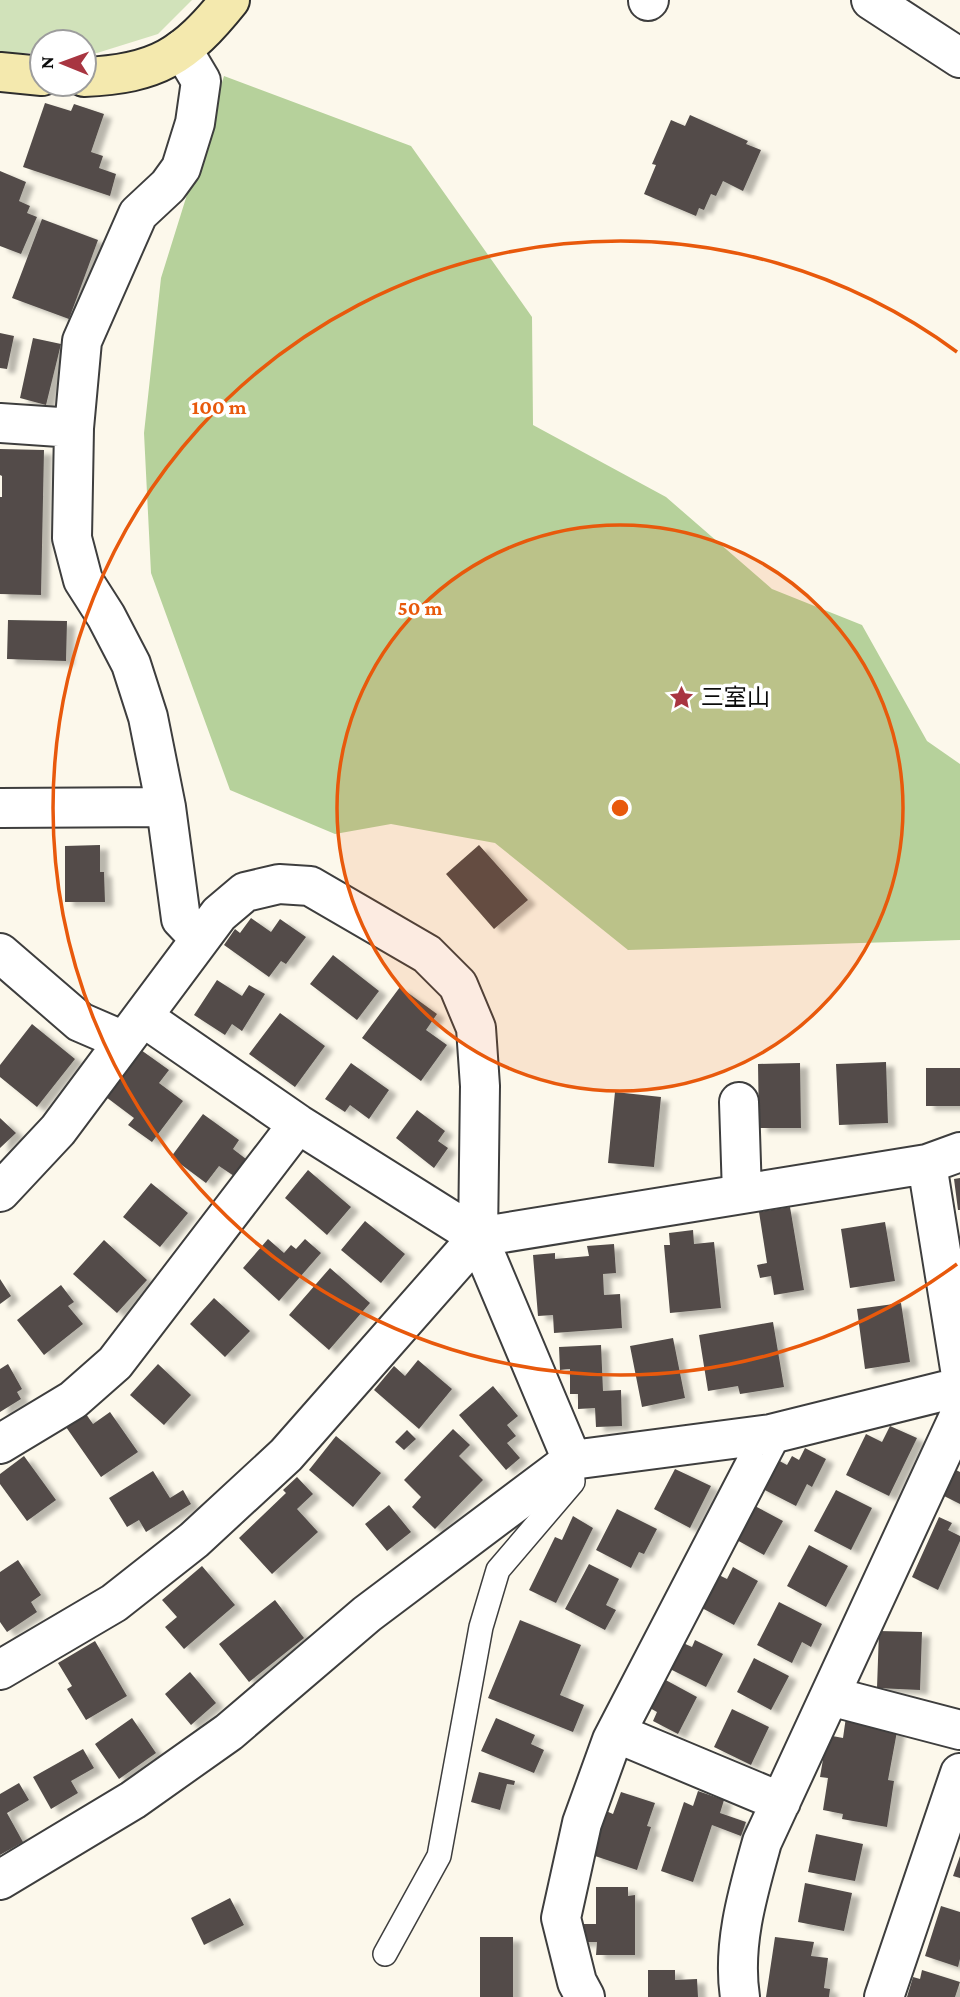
<svg xmlns="http://www.w3.org/2000/svg" width="960" height="1997" viewBox="0 0 960 1997" font-family="'Crimson Pro','Noto Sans JP',serif">
<style>
.green{fill:#d1e2ba}
.forest{fill:#b6d19b}
.building{fill:#524c49;filter:url(#shadow)}
.lines{fill:none;stroke-linecap:round;stroke-linejoin:round}
.lane-casing{stroke:#3e3e3e;stroke-width:26}
.street-casing{stroke:#3e3e3e;stroke-width:42}
.secondary-casing{stroke:#2d2d2d;stroke-width:42}
.lane{stroke:#fff;stroke-width:23}
.street{stroke:#fff;stroke-width:38}
.secondary{stroke:#f4e9ae;stroke-width:38}
.ring{fill:none;stroke:#e8590c;stroke-width:3.5}
.labels{text-anchor:middle;dominant-baseline:central;stroke-width:7;stroke-linejoin:round;paint-order:stroke}
.poi-label{font-size:23px;fill:#0b0b0b;stroke:#fff;text-anchor:start}
.centre{fill:#e8590c;stroke:#fff;stroke-width:3.5}
.ring-label{font-size:21px;text-anchor:middle;font-weight:bold;fill:#e8590c;stroke:#fff;stroke-width:7;stroke-linejoin:round;paint-order:stroke}
</style>
<defs>
<filter id="shadow"><feDropShadow dx="8" dy="4.5" stdDeviation="2" flood-color="#0004"/></filter>
</defs>
<rect width="100%" height="100%" fill="#fcf8eb"/>
<path class="green" d="M0 0H192L158 34 97 53H84V42H42V53H0Z"/>
<path class="forest" d="M224 76 411 146 532 317 533 425 666 497 772 589 862 625 927 741 960 764V940L628 950 495 843 391 824 335 834 230 790 151 573 144 433 161 278Z"/>
<path class="building" d="M45 103 71 111 74 104 104 114 91 152 103 156 99 168 116 174 110 196 23 167Z
M690 115 748 141 746 144 761 150 743 191 723 181 716 196 711 194 704 210 699 208 696 216 644 194 656 165 652 164 671 120 685 126Z
M0 171 26 182 19 201 30 206 27 213 37 217 21 254 0 246Z
M42 219 98 240 69 319 12 298Z
M0 333 14 336 7 369 0 368Z
M33 338 61 344 46 405 20 398Z
M0 449 44 450 41 595 0 594V497H2V476L0 475Z
M8 620 67 621 66 661 7 659Z
M100 845V872H104L105 902H65V846Z
M479 845 528 900 494 929 446 874Z
M251 918 271 932 280 919 306 937 286 964 281 961 269 977 224 945 235 929 240 933Z
M333 955 379 991 357 1020 310 984Z
M217 980 242 996 249 985 265 994 242 1031 232 1024 225 1035 194 1015Z
M400 987 437 1014 426 1030 447 1045 421 1081 362 1038Z
M280 1013 325 1046 295 1087 249 1054Z
M32 1024 75 1059 37 1107 0 1077V1065Z
M141 1050 169 1070 159 1083 183 1101 152 1142 128 1125 134 1118 106 1097Z
M886 1062 888 1123 839 1125 836 1064Z
M351 1063 389 1090 369 1119 350 1105 345 1112 325 1099Z
M800 1063 801 1128H759L758 1064Z
M926 1068H960V1106H926Z
M615 1092 661 1097 654 1167 608 1163Z
M417 1110 445 1131 438 1141 448 1148 434 1168 396 1138Z
M203 1114 239 1140 233 1149 246 1159 234 1176 219 1166 206 1183 171 1157Z
M0 1118 16 1133 0 1148Z
M308 1170 351 1207 327 1235 285 1198Z
M960 1178V1210H958L954 1179Z
M151 1183 188 1213 160 1247 123 1217Z
M790 1207 804 1290 774 1295 771 1276 760 1278 757 1265 767 1263 759 1212Z
M365 1221 405 1254 381 1283 341 1250Z
M885 1222 895 1281 850 1288 841 1229Z
M693 1230 694 1244 714 1242 721 1308 670 1313 664 1245H670L669 1233Z
M268 1239 284 1253 291 1245 296 1249 305 1239 321 1253 279 1301 243 1268Z
M104 1240 147 1280 117 1313 73 1274Z
M614 1244 616 1273 603 1274 604 1295 620 1294 622 1328 554 1333 553 1315 538 1316 533 1255 555 1253V1259L589 1256 587 1246Z
M330 1268 370 1303 329 1350 289 1315Z
M0 1279 11 1296 0 1304Z
M61 1285 74 1302 68 1306 83 1324 44 1355 17 1320Z
M214 1298 250 1331 225 1357 190 1324Z
M901 1303 910 1362 865 1369 857 1309Z
M773 1322 784 1387 740 1394 738 1386 708 1391 699 1335Z
M673 1338 685 1398 642 1407 630 1346Z
M601 1345 603 1391 621 1390 622 1426 596 1427 595 1408 578 1409V1394H570V1369L560 1370 559 1347Z
M418 1360 452 1389 419 1429 374 1390 394 1366 405 1376Z
M8 1364 22 1389 17 1392 21 1399 0 1412V1369Z
M158 1364 191 1395 164 1425 130 1395Z
M493 1386 518 1416 507 1425 516 1436 507 1443 520 1458 506 1470 459 1415Z
M110 1412 138 1452 101 1477 66 1427 86 1414 93 1424Z
M890 1426 917 1438 889 1496 846 1475 866 1434 882 1442Z
M453 1429 470 1445 459 1456 483 1480 435 1529 412 1507 421 1497 404 1480Z
M407 1430 416 1439 404 1450 395 1442Z
M336 1436 381 1473 353 1507 309 1470Z
M805 1448 826 1459 812 1487 807 1484 796 1506 757 1486 772 1457 787 1465 792 1456 799 1460Z
M24 1456 56 1500 27 1521 0 1484V1474Z
M675 1469 711 1486 690 1528 654 1509Z
M956 1470 960 1472V1504L944 1496Z
M153 1471 170 1498 183 1490 191 1504 146 1532 139 1520 127 1527 109 1498Z
M297 1477 313 1494 297 1509 318 1532 272 1574 239 1538 286 1493 283 1490Z
M836 1490 872 1508 851 1550 814 1531Z
M389 1505 411 1532 387 1551 365 1524Z
M753 1505 783 1521 764 1555 735 1539Z
M617 1509 657 1529 644 1554 639 1552 631 1568 596 1550Z
M573 1516 593 1528 556 1603 529 1590 555 1537 562 1540Z
M939 1517 952 1523 948 1530 960 1536V1541L938 1590 912 1577Z
M809 1545 848 1566 826 1607 787 1586Z
M18 1560 41 1595 31 1602 37 1612 7 1632 0 1622V1572Z
M589 1564 619 1579 606 1605 616 1610 605 1630 565 1609Z
M202 1566 235 1605 184 1649 165 1627 177 1617 162 1600Z
M733 1567 758 1581 734 1625 700 1607 717 1574 727 1579Z
M275 1600 304 1638 249 1682 219 1644Z
M779 1602 822 1624 811 1647 802 1642 792 1663 757 1645Z
M520 1620 581 1645 560 1695 584 1705 573 1732 488 1698Z
M879 1631 922 1632 920 1690 877 1688Z
M695 1640 723 1654 706 1687 668 1668 681 1642 692 1647Z
M95 1641 127 1696 86 1720 67 1689 72 1686 58 1663Z
M754 1658 789 1676 771 1710 737 1692Z
M190 1672 216 1703 191 1725 165 1694Z
M662 1678 697 1697 678 1734 653 1721 657 1712 648 1707Z
M732 1709 769 1727 751 1765 714 1747Z
M846 1717 898 1726 888 1780 894 1781 887 1827 842 1819 843 1814 823 1810 828 1778 820 1777 827 1735 843 1738Z
M132 1718 156 1753 119 1779 95 1744Z
M496 1718 535 1735 531 1744 544 1750 534 1773 481 1751Z
M83 1749 94 1768 71 1781 78 1793 51 1809 33 1777Z
M479 1772 515 1781 514 1785 507 1784 500 1810 471 1802Z
M19 1783 29 1800 7 1813 23 1842 0 1855V1794Z
M698 1791 724 1800 720 1813 746 1822 741 1836 712 1825 693 1882 661 1871 684 1802 693 1806Z
M621 1792 655 1803 647 1826 651 1827 637 1870 592 1855 606 1811 613 1814Z
M816 1834 863 1844 855 1881 808 1872Z
M960 1856V1878L953 1876Z
M805 1883 852 1893 844 1931 798 1922Z
M596 1887H628V1896L635 1895V1955H596L597 1942H578L577 1924H596Z
M230 1898 244 1925 204 1945 191 1918Z
M941 1906 960 1912V1959L958 1967 925 1956Z
M480 1937H513V1997H480Z
M775 1937 814 1942 811 1956 828 1958 824 1988 830 1989 829 1997H766Z
M648 1970H675V1980L697 1979 698 1997H648Z
M922 1970 960 1982 955 1997H907L913 1977 920 1979Z"/>
<g class="lines">
<defs>
<path id="lane" d="M385 1954 439 1856 481 1627 498 1570 573 1482 572 1460"/>
<path id="street" d="M871 0 960 58
M648 1 649 0
M182 49 201 81 195 123 181 168 168 186 138 214 82 341 74 428 72 538 83 580 106 616 131 664 148 717 166 807 181 919 200 939
M0 423 74 428
M0 808 166 807
M0 953 80 1022 124 1041
M143 1017 298 1124 478 1237
M739 1102 742 1194
M927 1164 960 1369
M0 1192 58 1130 219 914 245 892 279 884 310 886 427 954 458 985 476 1028 480 1086 478 1237 572 1460
M0 1444 73 1400 115 1363 298 1124
M0 1670 114 1603 194 1540 286 1455 478 1237 927 1164 960 1152
M830 1696 960 1730
M616 1733 781 1802
M0 1880 133 1800 229 1732 367 1614 572 1460 771 1434 960 1387
M585 1997 577 1982 561 1918 582 1823 612 1740 771 1434
M740 1997C732 1945 748 1892 762 1842L960 1414
M884 1997 960 1773"/>
<path id="secondary" d="M0 72 42 76
M84 77C157 74 185 56 230 0"/>
</defs>
<use href="#lane" class="lane-casing"/>
<use href="#street" class="street-casing"/>
<use href="#secondary" class="secondary-casing"/>
<use href="#lane" class="lane"/>
<use href="#street" class="street"/>
<use href="#secondary" class="secondary"/>
</g>
<circle cx="620" cy="808" r="283" fill="#e8590c" fill-opacity=".12"/>
<g class="ring">
<circle cx="620" cy="808" r="283"/>
<path d="M957 1264A567 567 0 1 1 957 352"/>
</g>
<defs>
<symbol id="sight-bare" viewBox="-9 -9 18 18"><path d="M0-6L1.8-2.2L6-1.7L2.9 1.2L3.7 5.4L0 3.3L-3.7 5.4L-2.9 1.2L-6-1.7L-1.8-2.2Z" fill="#a83541" stroke="#fff" stroke-width="2.5" paint-order="stroke"/></symbol>
</defs>
<g fill-rule="evenodd">
<use href="#sight-bare" x="664" y="680" width="35" height="35"/>
</g>
<g class="labels">
<g class="poi-label">
<text x="701" y="697">三室山</text>
</g>
</g>
<circle cx="620" cy="808" r="10" class="centre"/>
<g class="ring-label">
<text x="219" y="414">100 m</text>
<text x="420" y="615">50 m</text>
</g>
<g transform="translate(63 63) rotate(271)"><circle r="33" fill="#ffffff" stroke="#9d9d9d" stroke-width="2"/>
<path d="M0-5L12 26L0 18L-12 26Z" fill="#a83541"/>
<text y="-10" font-size="19" font-weight="bold" text-anchor="middle" fill="#0b0b0b">N</text>
</g>
</svg>
